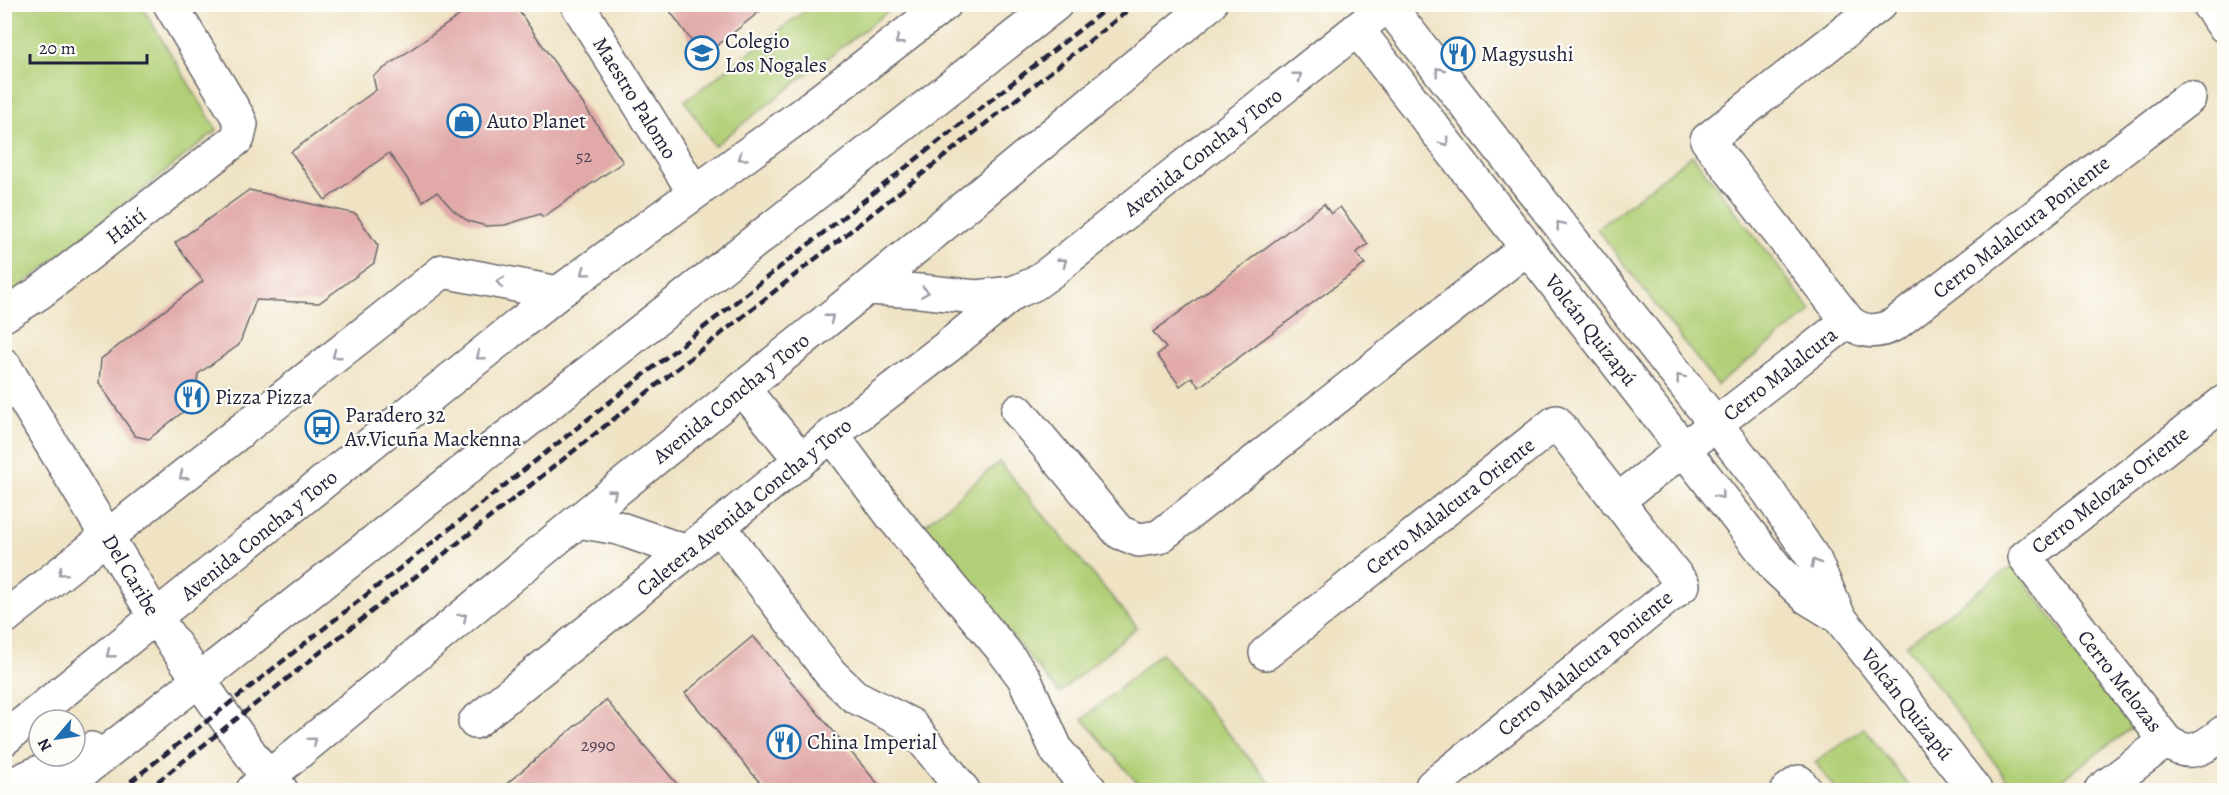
<svg xmlns="http://www.w3.org/2000/svg" width="2229" height="795" viewBox="0 0 2229 795" font-family="Alegreya,serif">
<style>
.green{fill:#b1cf76;stroke:#6a7858;stroke-width:1.5}
.building{fill:#e1a9a7}
.lines{fill:none;stroke-linecap:round;stroke-linejoin:round}
.minor-casing{stroke:#6a666b;stroke-width:36}
.major-casing{stroke:#6a666b;stroke-width:36}
.minor{stroke:#fff;stroke-width:33}
.major{stroke:#fff;stroke-width:33}
.rail{stroke:#22223b;stroke-width:4.5;stroke-dasharray:9 4.5;stroke-linecap:butt}
.oneway{stroke:#9c9ca7}
.labels{text-anchor:middle;dominant-baseline:central;stroke-width:4.5;stroke-linejoin:round;paint-order:stroke}
.number-label{font-size:18px;fill:#524456}
.poi-label{font-size:21px;fill:#22223b;stroke:#fdfcf7;text-anchor:start}
.street-label{font-size:21px;fill:#22223b;stroke:#fdfcf7}
</style>
<rect width="100%" height="100%" fill="#fdfcf7"/>
<filter id="ink" filterUnits="userSpaceOnUse"><feTurbulence type="fractalNoise" baseFrequency=".0167" numOctaves="2"/><feDisplacementMap in="SourceGraphic" scale="12" xChannelSelector="R" yChannelSelector="G"/><feConvolveMatrix kernelMatrix="1 2 1 2 8 2 1 2 1" color-interpolation-filters="sRGB"/></filter>
<filter id="wash" filterUnits="userSpaceOnUse"><feTurbulence type="fractalNoise" baseFrequency=".008" numOctaves="4" result="noise"/><feDisplacementMap in="SourceGraphic" scale="24" xChannelSelector="R" yChannelSelector="G"/><feGaussianBlur stdDeviation="1.35" result="paint"/><feColorMatrix in="noise" values="0 0 0 0 0 0 0 0 0 0 0 0 0 0 0 0 0 1.4 0 .05"/><feComposite in="paint" operator="in"/></filter>
<g filter="url(#wash)">
<rect width="100%" height="100%" fill="#efe3c4"/>
<path class="green" d="M814 4 896 5 714 146 685 101Z
M5 5H141L217 130 14 292 5 277Z
M1692 155 1812 311 1717 385 1597 229Z
M999 462 1137 627 1059 693 921 528Z
M2013 565 2133 727 2047 790H2015L1906 645Z
M1161 653 1276 790H1143L1083 719Z
M1864 728 1912 790H1836L1815 762Z"/>
<g id="blocks">
<path class="building" d="M476 4H514L623 162 543 217 540 214 505 225 486 226 468 221 453 210 437 192 423 201 389 153 325 200 291 152 376 90 373 76Z
M665 4H769L703 57Z
M249 190 356 214 378 246 374 263 319 303 256 300 239 345 198 374 195 402 149 439 135 436 99 383 101 359 203 281 175 243Z
M1324 204 1331 214 1340 207 1368 244 1356 253 1365 264 1199 387 1192 377 1180 386 1157 355 1166 348 1153 332Z
M753 636 883 790H766L685 693Z
M606 700 682 790H499Z"/>
</g>
</g>
<g filter="url(#ink)">
<use href="#blocks" fill-opacity="0" stroke="#6a666b" stroke-width="1.5"/>
<g class="lines">
<defs>
<path id="minor" d="M577 4 694 192
M1880 4 1707 140 1848 321C1863 334 1878 333 1895 324L2189 98
M2208 4 2224 26
M1388 5 1768 491 1815 561 1839 617 1975 790
M1357 29 1777 569 1808 598 1839 617
M4 315 39 293 238 138 241 124 238 117 170 4
M4 365 156 618 268 779 281 790
M743 389 801 460
M2224 402 2025 557 2166 741C2190 759 2204 748 2224 732
M1018 411 1119 532 1139 540 1159 537 1527 248
M832 435 892 516 1003 650 1024 678 1057 751 1090 790
M1617 501 1848 321
M578 521 618 528 687 552
M720 527 831 674 854 696 911 725 963 790
M4 618 443 271 558 293
M1266 653 1556 422 1683 585 1432 786
M475 722 832 435 947 347 1013 293 1034 284 1052 271 1389 4
M4 788 91 749
M59 790 1056 4
M1788 790 1799 782 1805 790
M2101 790 2166 741"/>
<path id="major" d="M867 288 920 291 976 297 1013 293
M4 739 558 293 801 115 945 4
M253 790 578 521 867 288 1210 4"/>
</defs>
<use href="#minor" class="minor-casing"/>
<use href="#major" class="major-casing"/>
<use href="#minor" class="minor"/>
<use href="#major" class="major"/>
<path class="rail" d="M120 790 1112 4
M147 790 1136 4"/>
</g>
<defs><path id="oneway-chevron" d="M-2-3.5L2.5 0L-2 3.5" fill="none" stroke-width="1.6" stroke-linecap="round" stroke-linejoin="round" transform="scale(1.5)"/></defs>
<g class="oneway">
<use href="#oneway-chevron" transform="translate(899 41) rotate(142)"/>
<use href="#oneway-chevron" transform="translate(1439 71) rotate(-128)"/>
<use href="#oneway-chevron" transform="translate(1298 76) rotate(-38)"/>
<use href="#oneway-chevron" transform="translate(1445 142) rotate(52)"/>
<use href="#oneway-chevron" transform="translate(742 157) rotate(144)"/>
<use href="#oneway-chevron" transform="translate(1560 225) rotate(-128)"/>
<use href="#oneway-chevron" transform="translate(1063 262) rotate(-38)"/>
<use href="#oneway-chevron" transform="translate(585 272) rotate(143)"/>
<use href="#oneway-chevron" transform="translate(500 282) rotate(-169)"/>
<use href="#oneway-chevron" transform="translate(925 292) rotate(8)"/>
<use href="#oneway-chevron" transform="translate(830 318) rotate(-39)"/>
<use href="#oneway-chevron" transform="translate(336 355) rotate(142)"/>
<use href="#oneway-chevron" transform="translate(480 356) rotate(141)"/>
<use href="#oneway-chevron" transform="translate(1680 378) rotate(-128)"/>
<use href="#oneway-chevron" transform="translate(183 476) rotate(142)"/>
<use href="#oneway-chevron" transform="translate(613 493) rotate(-39)"/>
<use href="#oneway-chevron" transform="translate(1720 495) rotate(52)"/>
<use href="#oneway-chevron" transform="translate(1815 563) rotate(-118)"/>
<use href="#oneway-chevron" transform="translate(62 572) rotate(141)"/>
<use href="#oneway-chevron" transform="translate(463 617) rotate(-40)"/>
<use href="#oneway-chevron" transform="translate(110 654) rotate(141)"/>
<use href="#oneway-chevron" transform="translate(313 741) rotate(-40)"/>
</g>
</g>
<defs>
<symbol id="school-ring" viewBox="-11 -11 22 22"><circle r="9.5" fill="#fdfcf7" stroke="#1f6fb2" stroke-width="1.5"/><path d="M0-5L7-2L0 1L-7-2ZM-4 1L0 2.5L4 1V4Q0 6-4 4Z" fill="#1f6fb2"/></symbol>
<symbol id="restaurant-ring" viewBox="-11 -11 22 22"><circle r="9.5" fill="#fdfcf7" stroke="#1f6fb2" stroke-width="1.5"/><path d="M-5-6h1v4h1v-4h1v4h1v-4h1v5L-1.5 .5V6h-2V.5L-5-1ZM5-6V6H3V1.5H1.5Q1.5-4 5-6Z" fill="#1f6fb2"/></symbol>
<symbol id="shop-ring" viewBox="-11 -11 22 22"><circle r="9.5" fill="#fdfcf7" stroke="#1f6fb2" stroke-width="1.5"/><path d="M-5-2.5h2.3a2.7 3.5 0 0 1 5.4 0H5L5.5 6h-11ZM-1.5-2.5h3a1.5 2.3 0 0 0-3 0Z" fill="#1f6fb2"/></symbol>
<symbol id="bus-ring" viewBox="-11 -11 22 22"><circle r="9.5" fill="#fdfcf7" stroke="#1f6fb2" stroke-width="1.5"/><path d="M-5-6H5V4H4V6H2V4H-2V6H-4V4H-5ZM-3.5-4V0h7V-4ZM-3.5 1.2v1.5H-2V1.2ZM2 1.2v1.5H3.5V1.2Z" fill="#1f6fb2"/></symbol>
</defs>
<g fill-rule="evenodd">
<use href="#school-ring" x="683" y="34" width="38" height="38"/>
<use href="#restaurant-ring" x="1439" y="35" width="38" height="38"/>
<use href="#shop-ring" x="445" y="102" width="38" height="38"/>
<use href="#restaurant-ring" x="173" y="378" width="38" height="38"/>
<use href="#bus-ring" x="303" y="408" width="38" height="38"/>
<use href="#restaurant-ring" x="765" y="723" width="38" height="38"/>
</g>
<g class="labels">
<g class="number-label">
<text x="584" y="156">52</text>
<text x="598" y="745">2990</text>
</g>
<g class="poi-label">
<text x="725" y="41">Colegio<tspan x="725" dy="24">Los Nogales</tspan></text>
<text x="1481" y="54">Magysushi</text>
<text x="487" y="121">Auto Planet</text>
<text x="215" y="397">Pizza Pizza</text>
<text x="345" y="415">Paradero 32<tspan x="345" dy="24">Av.Vicuña Mackenna</tspan></text>
<text x="807" y="742">China Imperial</text>
</g>
<g class="street-label">
<text transform="translate(635 98) rotate(58)">Maestro Palomo</text>
<text transform="translate(1203 152) rotate(-38)">Avenida Concha y Toro</text>
<text transform="translate(126 226) rotate(-38)">Haití</text>
<text transform="translate(2021 227) rotate(-38)">Cerro Malalcura Poniente</text>
<text transform="translate(1591 330) rotate(52)">Volcán Quizapú</text>
<text transform="translate(1780 374) rotate(-38)">Cerro Malalcura</text>
<text transform="translate(731 398) rotate(-39)">Avenida Concha y Toro</text>
<text transform="translate(2110 490) rotate(-38)">Cerro Melozas Oriente</text>
<text transform="translate(1450 506) rotate(-38)">Cerro Malalcura Oriente</text>
<text transform="translate(744 507) rotate(-39)">Caletera Avenida Concha y Toro</text>
<text transform="translate(259 535) rotate(-39)">Avenida Concha y Toro</text>
<text transform="translate(131 575) rotate(59)">Del Caribe</text>
<text transform="translate(1585 663) rotate(-39)">Cerro Malalcura Poniente</text>
<text transform="translate(2120 681) rotate(52)">Cerro Melozas</text>
<text transform="translate(1907 704) rotate(52)">Volcán Quizapú</text>
</g>
</g>
<rect width="2229" height="795" fill="none" stroke="#fdfcf7" stroke-width="24"/>
<g transform="translate(57 738) rotate(241)"><circle r="28" fill="#fdfcf7" stroke="#a5a5ac" stroke-width="1.5"/>
<path d="M0-4.5L10 22L0 15L-10 22Z" fill="#1f6fb2"/>
<text y="-9" font-size="16" font-weight="bold" text-anchor="middle" fill="#22223b">N</text>
</g>
<path d="M30 54v9h117v-9" fill="none" stroke="#22223b" stroke-width="3"/>
<text x="39" y="54" font-size="18" fill="#22223b" stroke="#fdfcf7" stroke-width="4.5" paint-order="stroke">20 m</text>
</svg>
